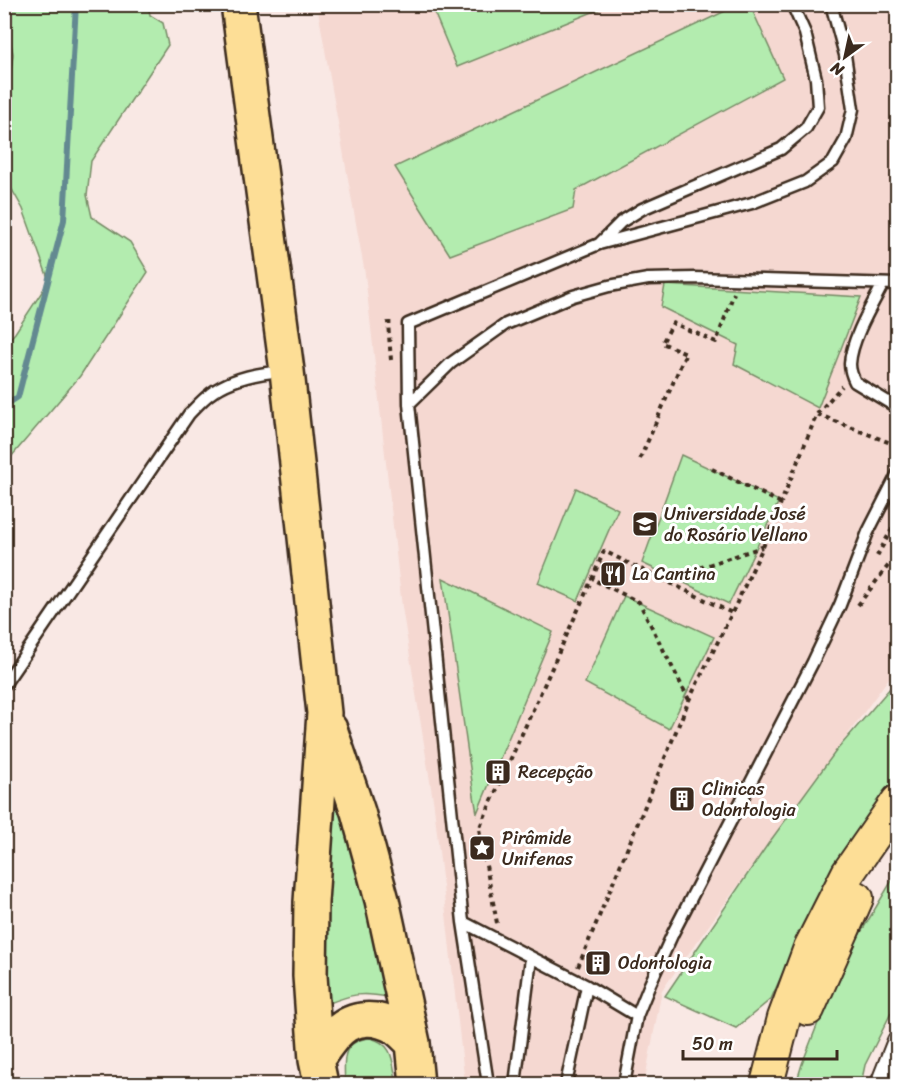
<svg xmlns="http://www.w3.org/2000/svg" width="902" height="1089" viewBox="0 0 902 1089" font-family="Sriracha,sans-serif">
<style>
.built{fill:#f5d8d1}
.green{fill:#b3ecaf;stroke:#778b66;stroke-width:1.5}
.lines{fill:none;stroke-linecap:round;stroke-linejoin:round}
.stream{stroke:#638991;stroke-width:6}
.service-casing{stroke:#3b2a1e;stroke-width:15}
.minor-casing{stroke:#3b2a1e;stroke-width:24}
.primary-casing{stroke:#3b2a1e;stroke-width:36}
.trunk-casing{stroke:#3b2a1e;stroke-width:38}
.path{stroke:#3b2a1e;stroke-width:4;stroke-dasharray:4.5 4.5;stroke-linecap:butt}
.service{stroke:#fff;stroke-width:10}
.minor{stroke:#fff;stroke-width:20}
.primary{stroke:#fdde96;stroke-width:32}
.trunk{stroke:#fdde96;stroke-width:33}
.labels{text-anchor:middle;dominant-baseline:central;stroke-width:6;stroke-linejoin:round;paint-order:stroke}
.poi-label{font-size:18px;fill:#3b2a1e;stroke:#fff;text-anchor:start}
</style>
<rect width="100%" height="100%" fill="#f9e8e4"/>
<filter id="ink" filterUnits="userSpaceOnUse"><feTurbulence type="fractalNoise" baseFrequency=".0167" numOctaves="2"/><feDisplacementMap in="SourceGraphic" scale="12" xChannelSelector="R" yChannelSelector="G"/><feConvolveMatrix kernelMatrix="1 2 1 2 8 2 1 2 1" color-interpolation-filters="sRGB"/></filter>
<g filter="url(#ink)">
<path class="built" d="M317 5H897V667L662 990 644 1084H465L434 806 402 607 365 274Z"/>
<path class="green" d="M5 4 148 5 150 15 163 23 168 45 91 161 87 195 92 217 130 242 148 272 80 376 5 464V344L15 333 49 281 23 209 6 179 9 89 13 54 9 33 5 30Z
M431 5H610L457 67Z
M738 5H750L783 78 576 190 573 209 450 255 395 167Z
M665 285 861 297 818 408 734 364 738 345 661 307Z
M681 455 779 501 729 604 642 563Z
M576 488 618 509 578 601 538 583Z
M443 578 553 632 477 813 474 796Z
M624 596 714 637 669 729 585 683Z
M897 680V789L797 941 771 999 736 1028 665 996 768 844 836 751Z
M331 770 385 962 388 997C361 992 352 994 327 1004L320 965Z
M897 872V1001L865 1065 861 1084H796L802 1064 839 969Z
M370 1038C395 1044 392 1063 397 1084H345C344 1061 340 1041 370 1038Z"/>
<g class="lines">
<path class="stream" d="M4 406 18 397 64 220 76 4"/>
<defs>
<path id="service" d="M600 243 621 222 642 209 781 149 806 128 818 107 816 79 805 33 792 4
M883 284C872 305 851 340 850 364 850 370 852 376 855 382L898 408
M409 404 451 363 506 324 573 296 609 286 648 279 694 278 898 284
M4 685 189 414C196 407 203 399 210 394 231 378 258 373 283 371
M463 922 587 986 637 1016
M488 1084 463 922 409 404 408 324 599 244 752 203 805 182 833 162 846 139 853 109 845 55 831 4
M515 1084 531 958
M566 1084 587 986
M624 1084 637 1016 650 984 673 933 813 662 840 605 868 532 898 473"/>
<path id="minor" d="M881 1084 898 1041"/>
<path id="primary" d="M808 1009 857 898
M767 1084 784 1018 810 948 848 873 898 801"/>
<path id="trunk" d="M238 4 287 371 324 713 311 902 310 976 316 1060 321 1084
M330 729 358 812 382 900 413 1043 417 1084
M316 1060C322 1052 327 1044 334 1036 350 1017 373 1015 395 1027 401 1031 407 1038 413 1043"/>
</defs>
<use href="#service" class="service-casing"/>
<use href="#minor" class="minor-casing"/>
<use href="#primary" class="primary-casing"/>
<use href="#trunk" class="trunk-casing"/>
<path class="path" d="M391 360 388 323H394
M817 414 842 386
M640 459 686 353 662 343 673 323 716 342 734 293
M712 469 781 503
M877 556 898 518
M662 579 732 613
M858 605 898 553
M689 700 639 602 592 579 604 551 661 579 672 577 762 547
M497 923 479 829 592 579
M578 967 689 700 732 613 763 547 817 414 898 446"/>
<use href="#service" class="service"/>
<use href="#minor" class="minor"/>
<use href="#primary" class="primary"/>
<use href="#trunk" class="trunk"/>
</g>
</g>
<defs>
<symbol id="university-square" viewBox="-11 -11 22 22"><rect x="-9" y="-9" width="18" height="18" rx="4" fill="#3b2a1e" stroke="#fff"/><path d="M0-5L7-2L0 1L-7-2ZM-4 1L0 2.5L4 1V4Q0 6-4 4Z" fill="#fff"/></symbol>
<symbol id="restaurant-square" viewBox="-11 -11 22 22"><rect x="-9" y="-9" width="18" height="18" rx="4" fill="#3b2a1e" stroke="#fff"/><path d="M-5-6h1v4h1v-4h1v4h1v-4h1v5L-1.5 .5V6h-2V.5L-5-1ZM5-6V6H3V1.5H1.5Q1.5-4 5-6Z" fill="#fff"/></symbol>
<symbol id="building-square" viewBox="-11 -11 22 22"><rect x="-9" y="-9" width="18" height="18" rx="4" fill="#3b2a1e" stroke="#fff"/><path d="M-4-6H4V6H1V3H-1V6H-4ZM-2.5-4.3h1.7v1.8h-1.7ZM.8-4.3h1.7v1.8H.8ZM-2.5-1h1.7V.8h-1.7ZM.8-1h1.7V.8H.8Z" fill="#fff"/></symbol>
<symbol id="sight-square" viewBox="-11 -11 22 22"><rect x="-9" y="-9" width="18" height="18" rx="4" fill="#3b2a1e" stroke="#fff"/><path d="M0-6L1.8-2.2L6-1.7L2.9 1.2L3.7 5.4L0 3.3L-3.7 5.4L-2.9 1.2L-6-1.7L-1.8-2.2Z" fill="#fff"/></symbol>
</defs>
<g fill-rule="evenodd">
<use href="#university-square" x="630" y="509" width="30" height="30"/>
<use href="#restaurant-square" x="598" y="559" width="30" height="30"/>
<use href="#building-square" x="483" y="757" width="30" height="30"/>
<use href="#building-square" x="667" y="784" width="30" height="30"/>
<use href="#sight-square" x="467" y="833" width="30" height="30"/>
<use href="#building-square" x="583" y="948" width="30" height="30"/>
</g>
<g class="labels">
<g class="poi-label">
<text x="664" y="514">Universidade José<tspan x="664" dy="21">do Rosário Vellano</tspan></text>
<text x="632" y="574">La Cantina</text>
<text x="518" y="772">Recepção</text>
<text x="702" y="789">Clinicas<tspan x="702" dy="21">Odontologia</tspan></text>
<text x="502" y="838">Pirâmide<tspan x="502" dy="21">Unifenas</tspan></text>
<text x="618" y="963">Odontologia</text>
</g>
</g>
<rect width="902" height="1089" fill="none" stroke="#fff" stroke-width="24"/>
<rect x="12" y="12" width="878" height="1065" fill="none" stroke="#3b2a1e" stroke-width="2" filter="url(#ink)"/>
<g transform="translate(845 57) rotate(213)" stroke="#ffffff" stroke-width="4.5" paint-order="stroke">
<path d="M0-4.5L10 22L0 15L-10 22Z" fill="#3b2a1e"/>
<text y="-9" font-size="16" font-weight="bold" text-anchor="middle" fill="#3b2a1e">N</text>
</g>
<path d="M683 1050v9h154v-9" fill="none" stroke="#3b2a1e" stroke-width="3"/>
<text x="692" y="1050" font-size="18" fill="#3b2a1e" stroke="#ffffff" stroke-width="4.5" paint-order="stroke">50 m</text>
</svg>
